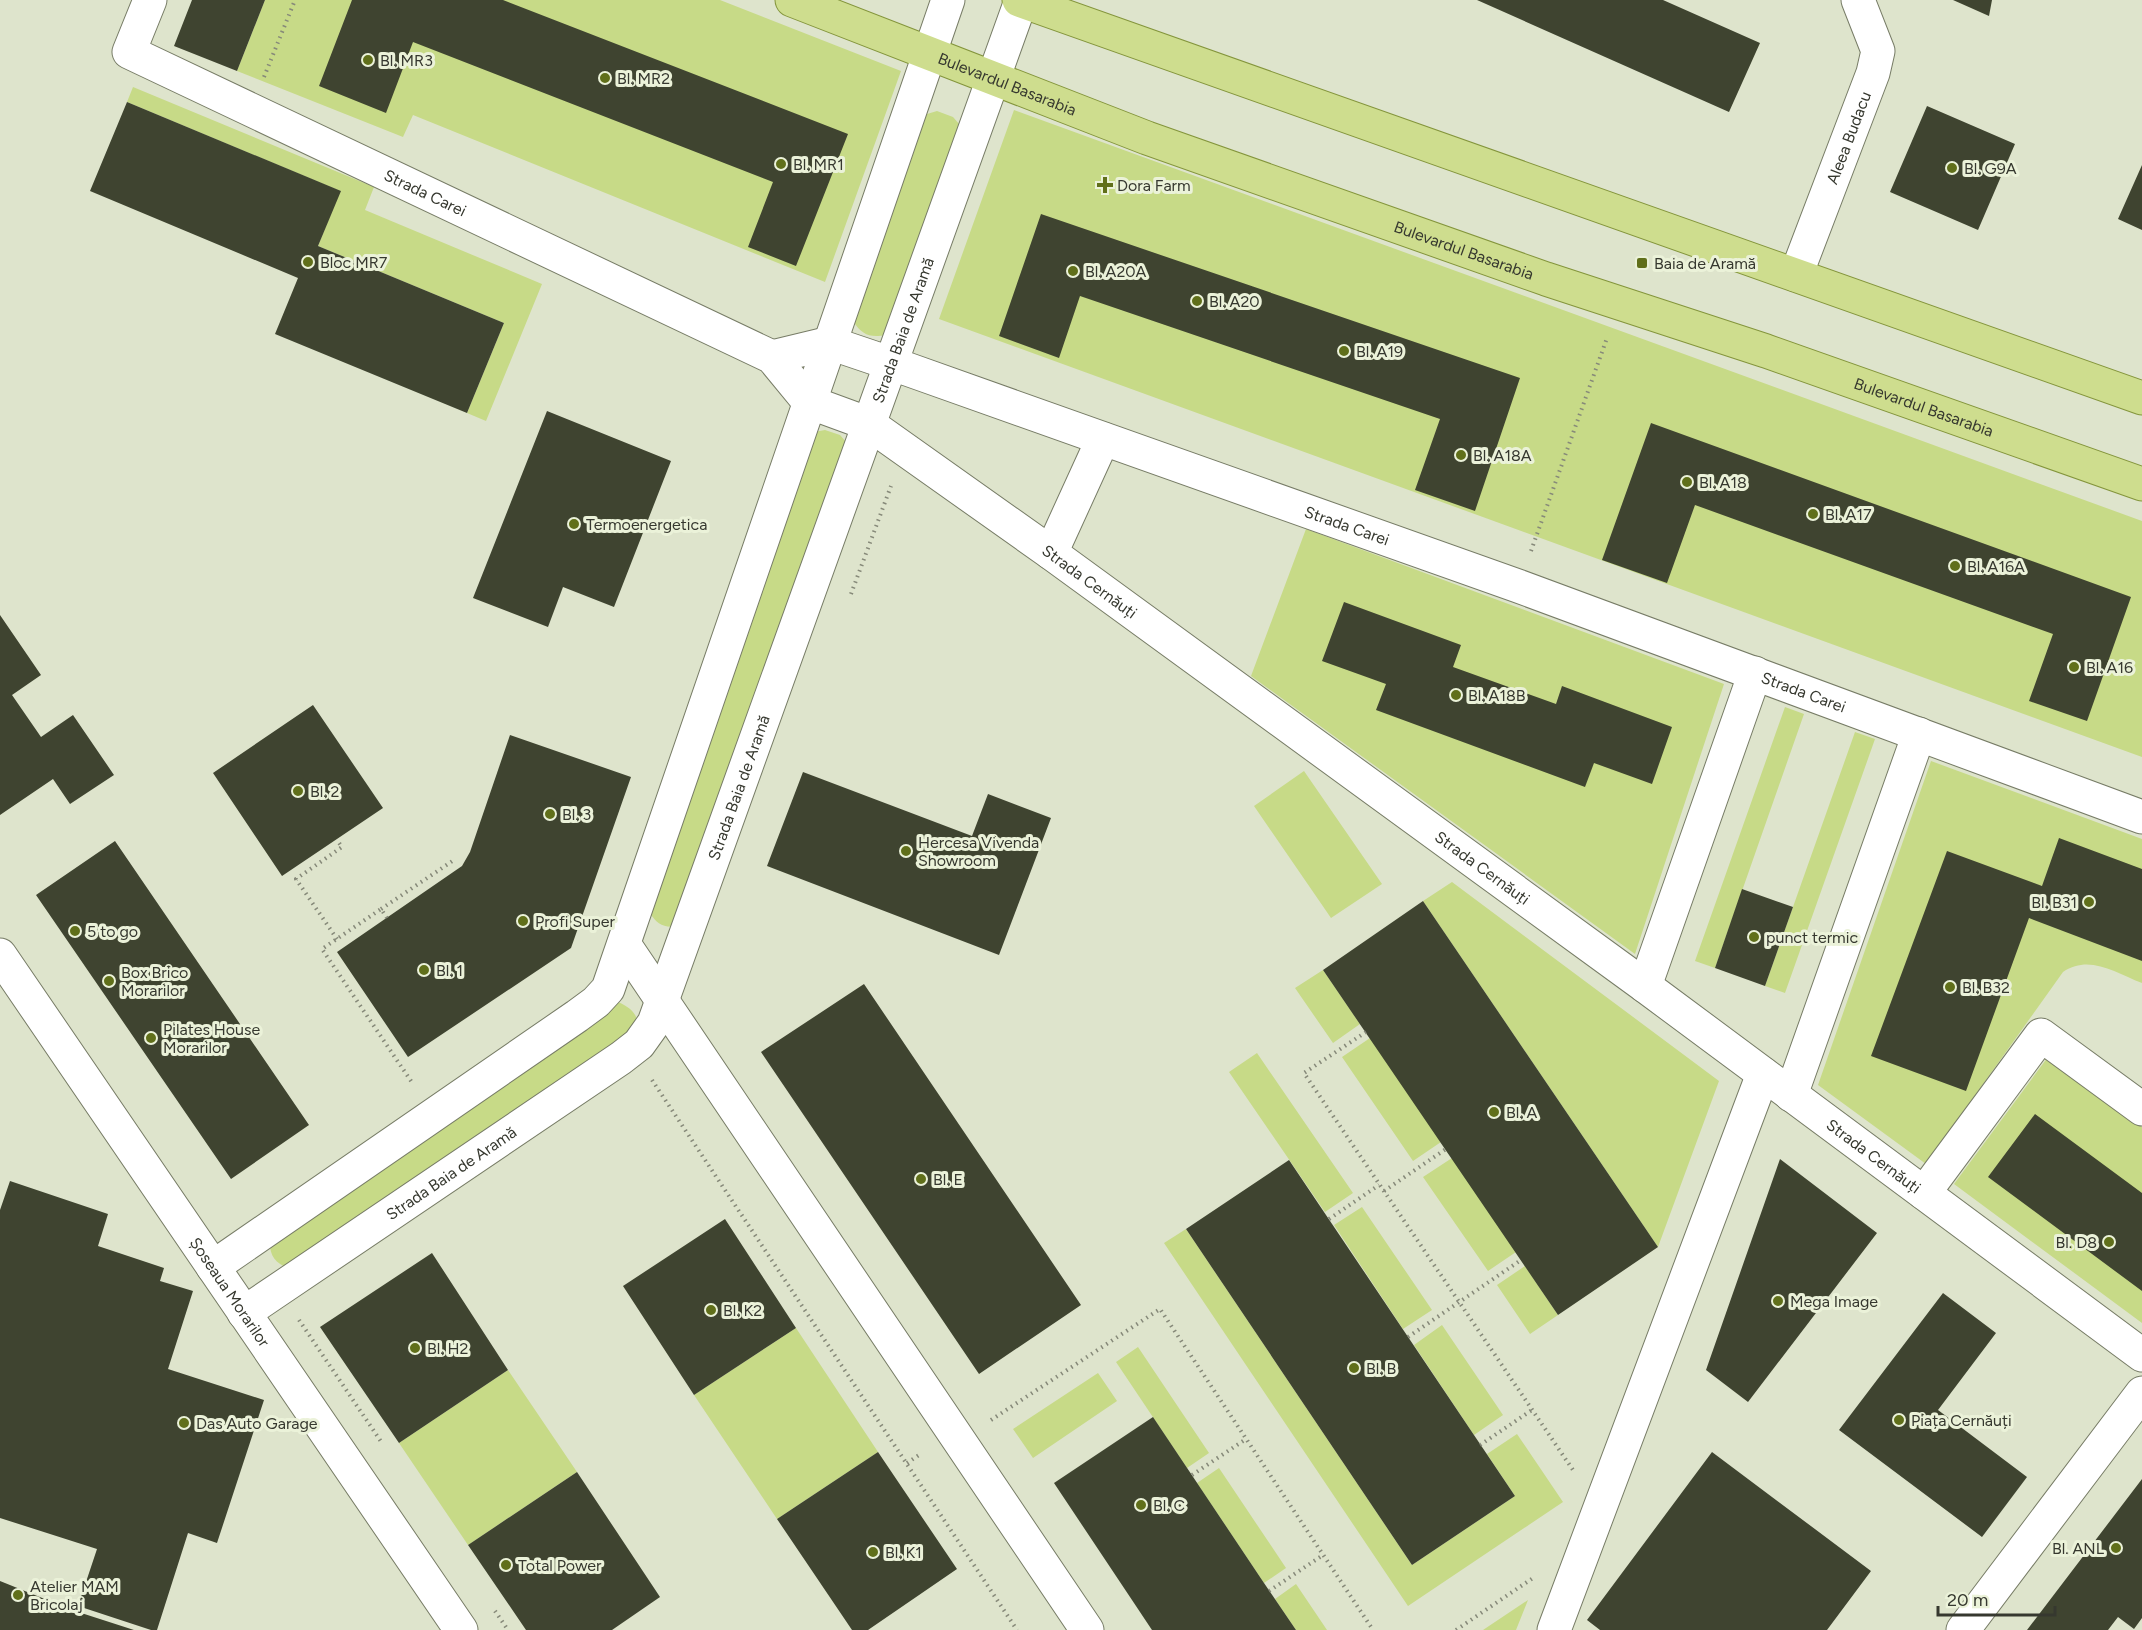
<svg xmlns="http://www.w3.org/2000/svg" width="2142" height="1630" viewBox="0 0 2142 1630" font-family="Figtree,sans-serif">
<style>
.green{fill:#c7da87}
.building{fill:#3f4430}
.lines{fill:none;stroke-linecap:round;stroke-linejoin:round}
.minor-casing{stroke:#777c66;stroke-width:35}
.major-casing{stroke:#84953c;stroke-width:35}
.path{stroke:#868979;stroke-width:4;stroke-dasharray:1.5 4.5;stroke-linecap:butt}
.minor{stroke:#fff;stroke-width:33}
.major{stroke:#cedd8e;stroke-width:33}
.poi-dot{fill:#606f1a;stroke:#ebf2d9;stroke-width:2}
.labels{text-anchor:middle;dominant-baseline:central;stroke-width:6;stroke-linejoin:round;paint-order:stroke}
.poi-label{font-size:16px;fill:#36382f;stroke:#ebf2d9;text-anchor:start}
.street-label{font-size:16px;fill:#36382f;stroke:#ebf2d9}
</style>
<rect width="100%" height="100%" fill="#dee4cc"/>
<path class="green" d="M265 0H720L901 71 825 282 413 115 403 137 237 71Z
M133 87 374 187 365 210 542 284 486 421 467 413 504 323 318 246 340 191 127 102Z
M1014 110 2142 521V757L939 319Z
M937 111 953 117 960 125 886 335C870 338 862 335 853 321L920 120 927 114Z
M825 430 840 435 847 443 682 925C666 929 658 926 649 912L814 432Z
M1306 529 1724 684 1635 954 1251 676Z
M1785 707 1804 714 1715 968 1695 961Z
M1855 732 1875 739 1785 993 1765 986Z
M1931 761 2142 839V983C2115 973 2090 954 2063 972L1926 1164 1818 1085Z
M1304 771 1382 884 1331 918 1254 806Z
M1452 882 1719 1081 1658 1247 1423 901Z
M1323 970 1360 1024 1333 1043 1295 988Z
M618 1002C632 1008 639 1015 638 1031L289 1269C274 1262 269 1255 270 1239Z
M1370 1038 1441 1142 1413 1161 1342 1057Z
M1257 1053 1353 1193 1325 1212 1229 1072Z
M2048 1057 2142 1127V1323L1954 1184Z
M1452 1158 1516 1252 1488 1271 1423 1177Z
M1362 1207 1432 1310 1403 1329 1334 1225Z
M1186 1229 1412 1565 1515 1496 1487 1454 1517 1434 1563 1502 1408 1606 1164 1243Z
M1525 1266 1558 1315 1530 1334 1497 1285Z
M1442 1325 1503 1415 1474 1435 1414 1345Z
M796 1328 878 1452 777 1519 694 1395Z
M1138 1347 1209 1453 1187 1468 1116 1362Z
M508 1370 577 1472 468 1545 399 1443Z
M1098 1373 1117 1401 1033 1458 1013 1429Z
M1219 1468 1286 1568 1264 1583 1197 1483Z
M1296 1584 1327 1630H1296L1275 1599Z
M1528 1600 1516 1630H1483Z"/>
<path class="building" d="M192 0H265L237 71 174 46Z
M352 0H503L848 134 796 266 748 247 773 182 413 42 386 113 319 86Z
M1477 0H1663L1760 43 1729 112Z
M1953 0H1992L1989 16Z
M127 102 341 191 318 246 504 323 467 413 275 334 298 278 90 191Z
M1927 106 2015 144 1978 230 1890 192Z
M2142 165V230L2118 219Z
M1041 214 1520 378 1475 511 1415 490 1440 419 1080 296 1059 358 999 336Z
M547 411 671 461 614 607 563 587 548 627 473 598Z
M1651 423 2131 597 2087 721 2029 701 2053 634 1695 505 1667 583 1602 560Z
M1344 602 1461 645 1453 667 1556 704 1562 686 1672 727 1652 784 1594 763 1585 787 1376 710 1386 684 1322 661Z
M0 615 41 675 12 695 41 737 73 715 114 775 70 804 53 779 0 815Z
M313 705 383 808 282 876 213 773Z
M510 735 631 777 571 948 408 1057 337 952 462 866 470 852Z
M803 772 972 836 988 794 1051 818 999 955 767 866Z
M2059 838 2142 869V961L2029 918 1966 1091 1871 1056 1947 851 2042 886Z
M115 841 309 1125 231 1179 36 895Z
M1742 889 1793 907 1765 986 1715 968Z
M1423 901 1658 1247 1558 1315 1323 970Z
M864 984 1081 1305 979 1374 761 1052Z
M2035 1114 2142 1193V1291L1988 1177Z
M1780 1159 1877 1233 1748 1402 1706 1370Z
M1289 1160 1515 1496 1412 1565 1186 1229Z
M10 1181 108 1214 98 1246 164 1268 160 1281 193 1291 168 1369 264 1400 217 1543 188 1533 157 1630H151L78 1606 97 1549 0 1518V1210Z
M725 1219 796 1328 694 1395 623 1286Z
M432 1253 508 1370 399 1443 320 1327Z
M1943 1293 1996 1333 1938 1410 2027 1477 1982 1537 1839 1430Z
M1153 1417 1264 1583 1296 1630H1152L1054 1483Z
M878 1452 957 1569 868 1630H852L777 1519Z
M1712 1452 1871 1571 1827 1630H1600L1587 1620Z
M577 1472 660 1597 612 1630H526L468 1545Z
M2142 1479V1618L2134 1629 2118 1617 2108 1630H2027Z
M0 1581 72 1610 134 1630H0Z"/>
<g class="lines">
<defs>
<g id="minor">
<path id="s1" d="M150 0 129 52 772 357 809 402 869 424 1051 553 1645 986 2142 1355"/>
<path id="s2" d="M1796 275 1873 73 1878 51 1858 0"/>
<path id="s3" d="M772 357 830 343 907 369 1518 586 2142 817"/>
<path d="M1051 553 1103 439"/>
<path d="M624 944 1087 1630"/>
<path id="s4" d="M0 955 461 1630"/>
<path d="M1645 986 1755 673"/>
<path d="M1791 1095 1919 734"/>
<path d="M1924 1193 2041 1035 2142 1109"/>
<path d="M213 1267 577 1016 596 1002 608 989 948 0"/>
<path id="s5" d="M244 1313 621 1058 639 1044 654 1023 1021 1"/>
<path d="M1554 1630 1763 1074"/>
<path d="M1963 1630 2142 1393"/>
</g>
<g id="major">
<path id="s6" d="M792 0 1147 138 1546 279 1766 351 2142 484"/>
<path d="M1019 0 2142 398"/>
</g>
</defs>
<use href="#minor" class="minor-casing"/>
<use href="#major" class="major-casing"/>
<path class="path" d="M264 77 295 0
M1531 551 1607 338
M851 594 891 486
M381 909 454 860
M387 918 381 909 322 949 413 1084
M337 939 296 879 342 847 337 840
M1366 1032 1304 1073 1575 1473
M652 1080 1017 1630
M1384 1191 1446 1149
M1329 1219 1379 1185
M299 1320 382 1443
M1408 1337 1521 1260
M991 1420 1160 1309 1373 1630
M1480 1445 1532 1410
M907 1463 922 1453
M1192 1475 1246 1439
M1269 1591 1323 1555
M495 1611 508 1630
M1456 1630 1533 1578"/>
<use href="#minor" class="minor"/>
<use href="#major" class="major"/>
</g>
<g class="poi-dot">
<circle cx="368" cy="60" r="6"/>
<circle cx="605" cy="78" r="6"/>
<circle cx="781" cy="164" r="6"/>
<circle cx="1952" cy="168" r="6"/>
<path d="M1102 176h6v6h6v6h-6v6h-6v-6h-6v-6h6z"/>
<circle cx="308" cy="262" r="6"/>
<rect x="1636" y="257" width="12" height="12" rx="3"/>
<circle cx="1073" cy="271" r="6"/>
<circle cx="1197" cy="301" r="6"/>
<circle cx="1344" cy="351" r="6"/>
<circle cx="1461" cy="455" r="6"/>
<circle cx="1687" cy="482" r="6"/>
<circle cx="1813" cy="514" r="6"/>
<circle cx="574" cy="524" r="6"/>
<circle cx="1955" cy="566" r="6"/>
<circle cx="2074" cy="667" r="6"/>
<circle cx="1456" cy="695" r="6"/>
<circle cx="298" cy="791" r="6"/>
<circle cx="550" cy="814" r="6"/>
<circle cx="906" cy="851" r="6"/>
<circle cx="2089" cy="902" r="6"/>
<circle cx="523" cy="921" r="6"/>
<circle cx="75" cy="931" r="6"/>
<circle cx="1754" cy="937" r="6"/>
<circle cx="424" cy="970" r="6"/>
<circle cx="109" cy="981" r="6"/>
<circle cx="1950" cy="987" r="6"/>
<circle cx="151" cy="1038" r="6"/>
<circle cx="1494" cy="1112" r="6"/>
<circle cx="921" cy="1179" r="6"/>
<circle cx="2109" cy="1242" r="6"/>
<circle cx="1778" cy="1301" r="6"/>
<circle cx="711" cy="1310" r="6"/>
<circle cx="415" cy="1348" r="6"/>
<circle cx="1354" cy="1368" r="6"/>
<circle cx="1899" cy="1420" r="6"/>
<circle cx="184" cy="1423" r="6"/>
<circle cx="1141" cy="1505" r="6"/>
<circle cx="2116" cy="1548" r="6"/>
<circle cx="873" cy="1552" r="6"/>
<circle cx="506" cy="1565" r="6"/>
<circle cx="18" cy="1595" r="6"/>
</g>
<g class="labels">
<g class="poi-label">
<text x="380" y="60">Bl. MR3</text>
<text x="617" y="78">Bl. MR2</text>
<text x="793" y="164">Bl. MR1</text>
<text x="1964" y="168">Bl. G9A</text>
<text x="1117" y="185">Dora Farm</text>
<text x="320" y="262">Bloc MR7</text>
<text x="1654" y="263">Baia de Aramă</text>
<text x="1085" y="271">Bl. A20A</text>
<text x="1209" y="301">Bl. A20</text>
<text x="1356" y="351">Bl. A19</text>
<text x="1473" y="455">Bl. A18A</text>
<text x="1699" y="482">Bl. A18</text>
<text x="1825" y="514">Bl. A17</text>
<text x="586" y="524">Termoenergetica</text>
<text x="1967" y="566">Bl. A16A</text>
<text x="2086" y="667">Bl. A16</text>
<text x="1468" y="695">Bl. A18B</text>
<text x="310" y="791">Bl. 2</text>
<text x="562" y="814">Bl. 3</text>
<text x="918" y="842">Hercesa Vivenda<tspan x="918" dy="18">Showroom</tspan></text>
<text x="2077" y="902" text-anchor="end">Bl. B31</text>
<text x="535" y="921">Profi Super</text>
<text x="87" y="931">5 to go</text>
<text x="1766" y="937">punct termic</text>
<text x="436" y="970">Bl. 1</text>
<text x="121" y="972">Box Brico<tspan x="121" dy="18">Morarilor</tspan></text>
<text x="1962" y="987">Bl. B32</text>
<text x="163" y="1029">Pilates House<tspan x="163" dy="18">Morarilor</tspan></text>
<text x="1506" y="1112">Bl. A</text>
<text x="933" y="1179">Bl. E</text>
<text x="2097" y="1242" text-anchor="end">Bl. D8</text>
<text x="1790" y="1301">Mega Image</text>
<text x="723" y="1310">Bl. K2</text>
<text x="427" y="1348">Bl. H2</text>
<text x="1366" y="1368">Bl. B</text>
<text x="1911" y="1420">Piața Cernăuți</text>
<text x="196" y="1423">Das Auto Garage</text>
<text x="1153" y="1505">Bl. C</text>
<text x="2104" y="1548" text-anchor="end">Bl. ANL</text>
<text x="885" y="1552">Bl. K1</text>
<text x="518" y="1565">Total Power</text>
<text x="30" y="1586">Atelier MAM<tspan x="30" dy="18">Bricolaj</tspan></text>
</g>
<g class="street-label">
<text stroke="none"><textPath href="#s6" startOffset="231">Bulevardul Basarabia</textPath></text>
<text stroke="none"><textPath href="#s2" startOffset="147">Aleea Budacu</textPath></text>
<text stroke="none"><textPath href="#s1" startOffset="384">Strada Carei</textPath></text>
<text stroke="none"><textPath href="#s6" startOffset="717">Bulevardul Basarabia</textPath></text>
<text stroke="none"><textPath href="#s5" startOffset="1240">Strada Baia de Aramă</textPath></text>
<text stroke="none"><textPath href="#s6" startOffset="1203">Bulevardul Basarabia</textPath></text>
<text stroke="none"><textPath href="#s3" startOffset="608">Strada Carei</textPath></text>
<text stroke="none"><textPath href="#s1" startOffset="1161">Strada Cernăuți</textPath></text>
<text stroke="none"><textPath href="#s3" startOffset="1094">Strada Carei</textPath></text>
<text stroke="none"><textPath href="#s5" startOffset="754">Strada Baia de Aramă</textPath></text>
<text stroke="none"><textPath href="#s1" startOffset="1647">Strada Cernăuți</textPath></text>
<text stroke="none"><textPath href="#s1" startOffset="2133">Strada Cernăuți</textPath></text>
<text stroke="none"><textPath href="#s5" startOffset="250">Strada Baia de Aramă</textPath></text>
<text stroke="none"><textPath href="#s4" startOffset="408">Șoseaua Morarilor</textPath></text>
</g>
</g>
<path d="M1938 1606v9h117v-9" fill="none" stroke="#36382f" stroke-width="3"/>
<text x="1947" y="1606" font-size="18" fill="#36382f" stroke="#ebf2d9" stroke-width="4.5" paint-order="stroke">20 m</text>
</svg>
